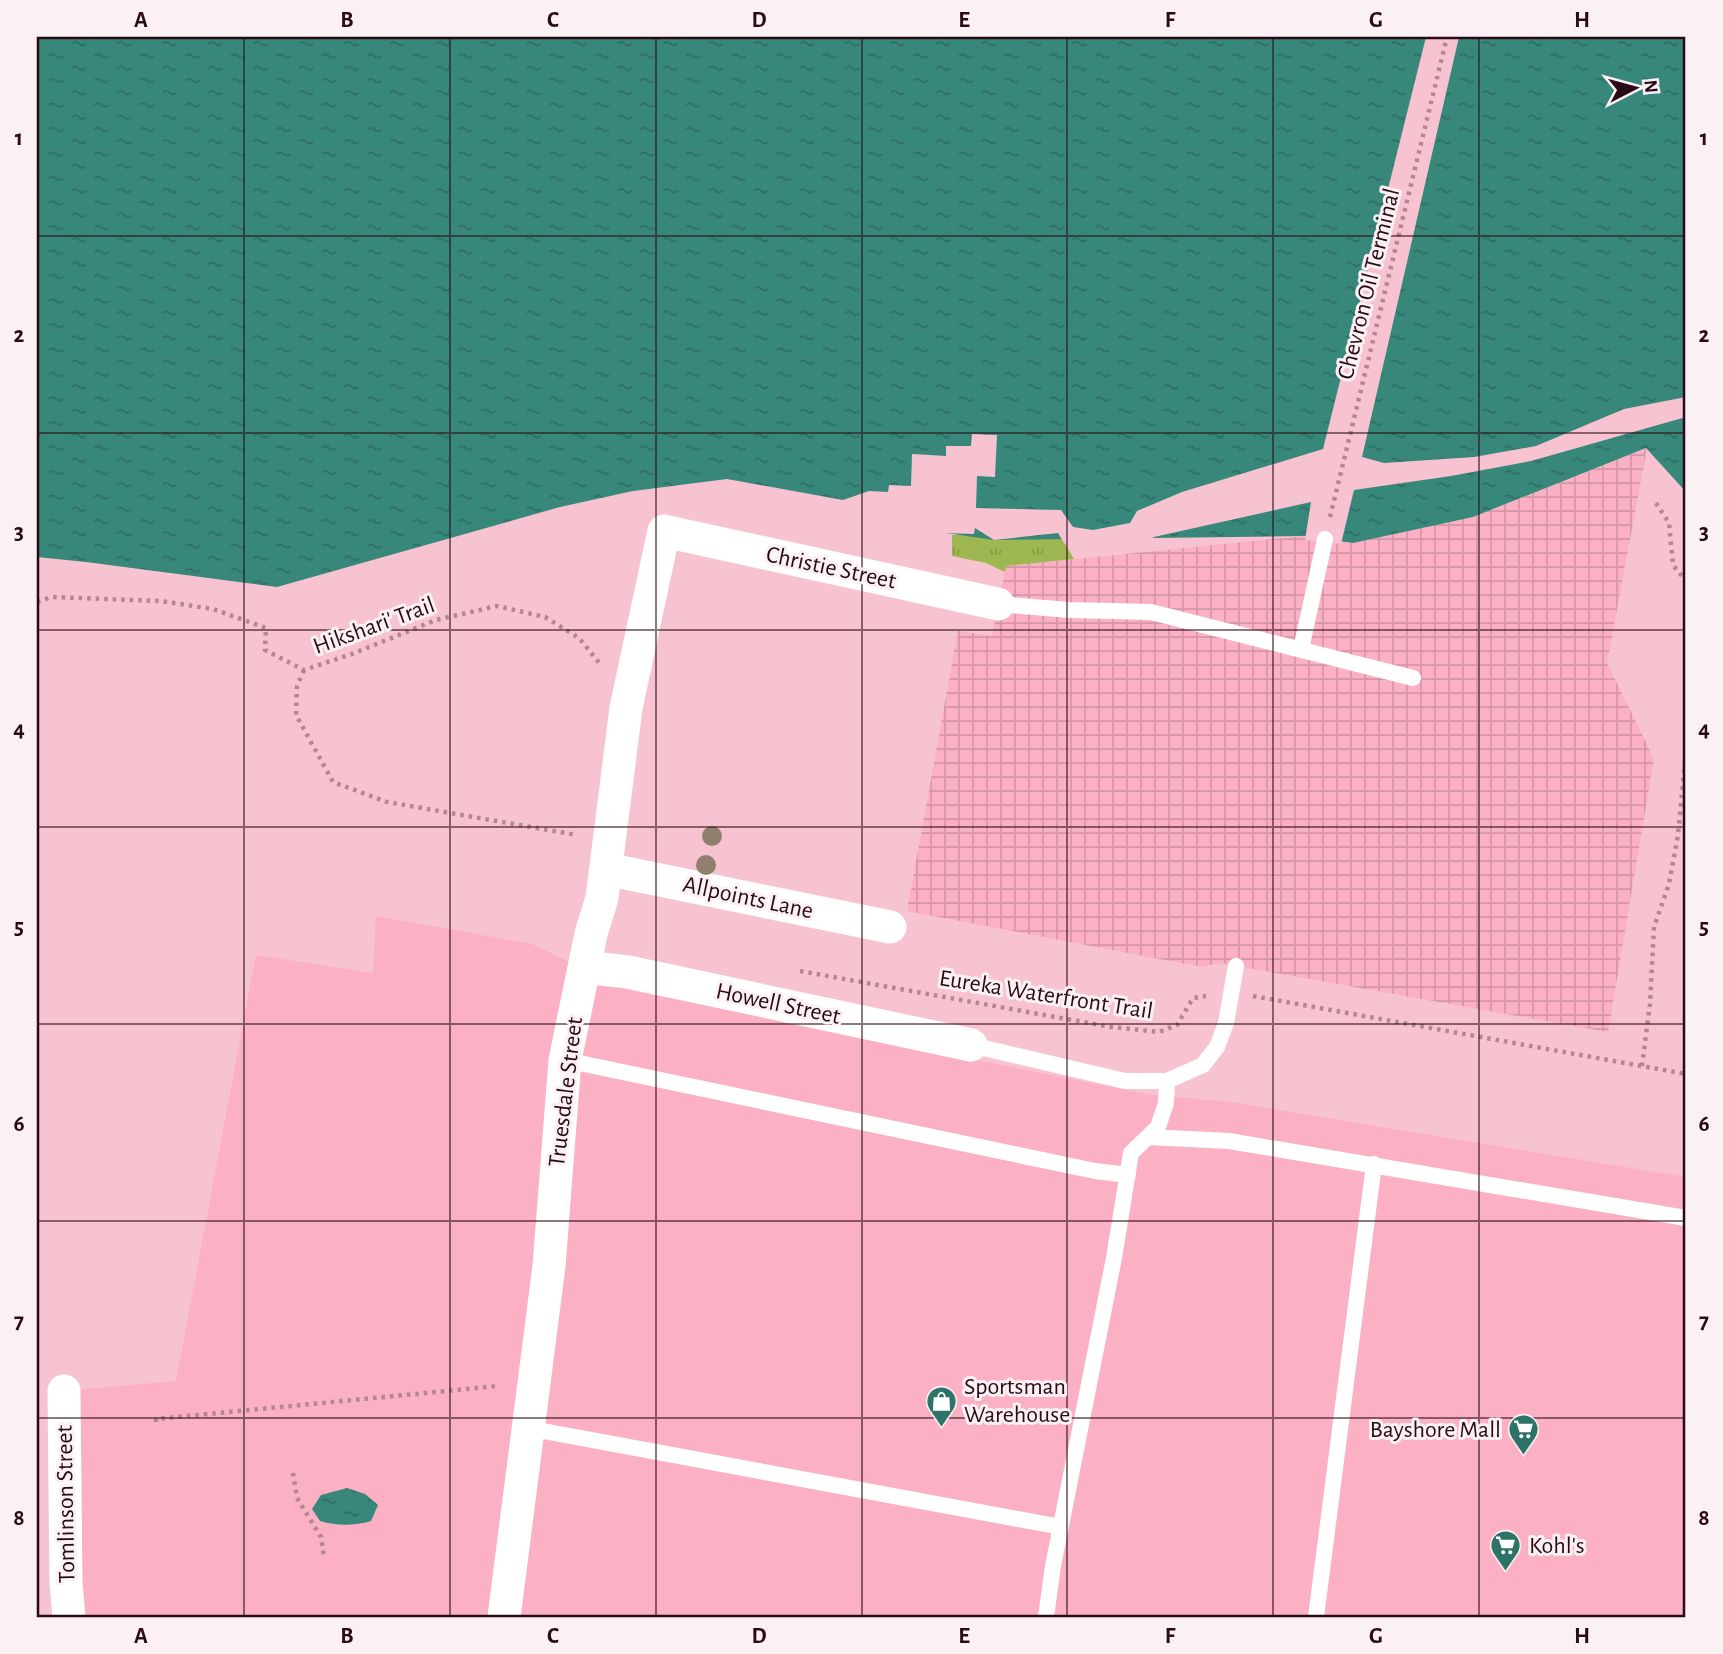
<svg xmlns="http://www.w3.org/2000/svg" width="1723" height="1654" viewBox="0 0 1723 1654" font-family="'Alegreya Sans',sans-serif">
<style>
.built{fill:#fbb0c4}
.industrial{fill:url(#industrial-grid)}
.grass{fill:url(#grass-tufts)}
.water{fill:url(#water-ripples)}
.pier{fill:#f8c3d1}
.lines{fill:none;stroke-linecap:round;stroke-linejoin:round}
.path{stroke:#b38692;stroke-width:4.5;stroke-dasharray:3.5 5;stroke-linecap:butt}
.service{stroke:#fff;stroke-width:16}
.minor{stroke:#fff;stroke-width:33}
.tree{fill:#917f6e}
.grid{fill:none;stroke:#290b15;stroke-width:2;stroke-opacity:0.55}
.labels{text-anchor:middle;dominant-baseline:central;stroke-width:6;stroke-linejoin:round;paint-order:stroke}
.street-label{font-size:24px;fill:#290b15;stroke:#fbf1f4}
.poi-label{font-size:24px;fill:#290b15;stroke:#fbf1f4;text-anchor:start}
.neatline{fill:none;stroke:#290b15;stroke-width:2.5}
.grid-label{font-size:23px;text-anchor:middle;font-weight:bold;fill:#290b15}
</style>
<defs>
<pattern id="industrial-grid" width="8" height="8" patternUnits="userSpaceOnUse" patternTransform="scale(1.75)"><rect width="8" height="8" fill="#fbb0c4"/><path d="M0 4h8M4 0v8" fill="none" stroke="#d796a8"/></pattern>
<pattern id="grass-tufts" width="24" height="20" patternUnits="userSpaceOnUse" patternTransform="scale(1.75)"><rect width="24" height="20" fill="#9eb751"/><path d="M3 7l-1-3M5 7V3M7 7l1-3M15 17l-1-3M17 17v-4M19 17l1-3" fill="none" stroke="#889c46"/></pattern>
<pattern id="water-ripples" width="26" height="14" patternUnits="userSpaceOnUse" patternTransform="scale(1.75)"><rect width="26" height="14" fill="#38877b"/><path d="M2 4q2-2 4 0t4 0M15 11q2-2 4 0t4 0" fill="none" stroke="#2f6d64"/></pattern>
</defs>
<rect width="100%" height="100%" fill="#f8c3d1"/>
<path class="built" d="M376 916 532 944 628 990 1146 1094 1231 1102 1686 1177V1617H69L64 1391 176 1381 256 955 373 973Z"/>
<path class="industrial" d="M1647 448 1607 663 1654 759 1608 1032 1220 963 1202 967 907 911 958 631 992 636 1006 566 1305 536 1353 543 1473 517Z"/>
<path class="grass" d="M1058 532 1074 559 1006 566 1005 572 986 563 952 556V535Z"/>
<path class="water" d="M37 37H1686V492L1646 448 1473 517 1353 543 1305 536 994 540 823 515 731 498 571 517 282 599 37 578Z
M347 1488 365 1494 378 1505 371 1521C354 1526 337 1526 320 1521L312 1509 321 1495Z"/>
<path class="pier" d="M1426 37H1459L1362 457 1384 463 1474 457 1536 446 1624 409 1686 397V417L1531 461 1451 476 1354 490 1341 544 1305 540 1311 502 1154 537 1146 542 1064 543 1058 533 994 540 975 528 974 534 908 532 731 501 571 521 427 576 282 602 37 582V557L86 562 277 587 560 507 633 491 727 479 843 500 869 491 888 492 889 485 911 486 912 454 946 456V446H971L972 434 997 435 995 477 977 476 976 508 1061 510 1073 527 1093 530 1130 523 1137 511 1182 492 1323 449Z"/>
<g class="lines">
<path class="path" d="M1656 503 1669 523 1673 565 1686 581
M1330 517 1447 37
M37 602 52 597 160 601 213 609 266 628 265 650 304 670 352 654 436 620 497 606 545 617 579 638 601 665
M304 670 297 686 296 715 333 782 387 802 577 835
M800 971 1111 1027 1159 1032 1177 1025 1193 998 1206 996
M1253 996 1686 1074
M1642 1066 1650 1004 1654 927 1669 884 1678 835 1686 752
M156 1422V1419L498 1386
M293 1473 297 1498 321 1537 324 1556"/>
<path class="service" d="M998 604 1069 610 1151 612 1413 678
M1301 649 1325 539
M971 1045 1125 1081H1167L1203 1065 1217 1047 1226 1023 1236 966
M565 1060 1095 1171 1128 1175
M1148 1137 1229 1141 1686 1218
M527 1428 1061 1527
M1046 1617 1053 1566 1114 1258 1131 1153 1158 1127 1166 1103 1167 1081
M1316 1617 1374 1164"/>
<path class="minor" d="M606 869 890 927
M584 967 628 972 971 1045
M64 1391 66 1583 69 1617
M504 1617 549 1266 565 1060 591 934 602 898 626 708 664 531 998 604"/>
</g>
<g class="tree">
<circle cx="712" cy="836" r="10"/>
<circle cx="706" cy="865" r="10"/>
</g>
<path class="grid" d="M244 37V1617M450 37V1617M656 37V1617M862 37V1617M1067 37V1617M1273 37V1617M1479 37V1617M37 236H1686M37 433H1686M37 630H1686M37 827H1686M37 1024H1686M37 1221H1686M37 1418H1686"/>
<defs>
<symbol id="shop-pin" viewBox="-11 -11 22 30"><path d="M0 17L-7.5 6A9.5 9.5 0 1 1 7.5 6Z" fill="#2d7368" stroke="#fbf1f4"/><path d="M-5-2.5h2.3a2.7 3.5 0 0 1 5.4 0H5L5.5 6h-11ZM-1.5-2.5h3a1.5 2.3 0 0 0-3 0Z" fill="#fff"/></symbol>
<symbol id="supermarket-pin" viewBox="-11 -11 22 30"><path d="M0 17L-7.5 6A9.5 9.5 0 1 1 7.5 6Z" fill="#2d7368" stroke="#fbf1f4"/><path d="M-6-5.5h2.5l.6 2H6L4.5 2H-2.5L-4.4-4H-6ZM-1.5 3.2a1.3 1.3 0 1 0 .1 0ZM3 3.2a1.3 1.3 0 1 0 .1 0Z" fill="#fff"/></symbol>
</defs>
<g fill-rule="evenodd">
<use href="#shop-pin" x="924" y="1384" width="35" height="47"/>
<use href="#supermarket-pin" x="1506" y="1412" width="35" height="47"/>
<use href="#supermarket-pin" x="1488" y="1528" width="35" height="47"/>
</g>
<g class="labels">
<g class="street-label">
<text transform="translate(1369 284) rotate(-76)">Chevron Oil Terminal</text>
<text transform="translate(831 568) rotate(12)">Christie Street</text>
<text transform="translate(374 626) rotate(-20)">Hikshari' Trail</text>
<text transform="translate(748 898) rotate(12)">Allpoints Lane</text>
<text transform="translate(1046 995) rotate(9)">Eureka Waterfront Trail</text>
<text transform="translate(778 1004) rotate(12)">Howell Street</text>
<text transform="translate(566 1092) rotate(-83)">Truesdale Street</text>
<text transform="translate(66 1504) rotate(-91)">Tomlinson Street</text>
</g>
<g class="poi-label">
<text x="964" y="1387">Sportsman<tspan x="964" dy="28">Warehouse</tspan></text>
<text x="1501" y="1430" text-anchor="end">Bayshore Mall</text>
<text x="1529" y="1546">Kohl's</text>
</g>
</g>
<rect width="1723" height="1654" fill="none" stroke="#fbf1f4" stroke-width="77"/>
<g transform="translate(1635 88) rotate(84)" stroke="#fbf1f4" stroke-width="5" paint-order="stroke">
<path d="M0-5L12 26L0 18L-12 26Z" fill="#290b15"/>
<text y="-10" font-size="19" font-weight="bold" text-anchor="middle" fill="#290b15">N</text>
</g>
<rect x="38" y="38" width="1646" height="1578" class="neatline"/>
<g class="grid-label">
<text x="141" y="27">A</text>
<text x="347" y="27">B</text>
<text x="553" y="27">C</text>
<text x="759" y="27">D</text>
<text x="964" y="27">E</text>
<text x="1170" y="27">F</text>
<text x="1376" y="27">G</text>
<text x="1582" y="27">H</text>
<text x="19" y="145">1</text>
<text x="1704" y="145">1</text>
<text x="19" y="342">2</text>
<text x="1704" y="342">2</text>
<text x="19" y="539">3</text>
<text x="1704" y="539">3</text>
<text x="19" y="736">4</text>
<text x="1704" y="736">4</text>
<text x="19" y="934">5</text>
<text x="1704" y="934">5</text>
<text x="19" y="1131">6</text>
<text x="1704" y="1131">6</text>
<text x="19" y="1328">7</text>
<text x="1704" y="1328">7</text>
<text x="19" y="1525">8</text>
<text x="1704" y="1525">8</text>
<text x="141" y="1643">A</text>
<text x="347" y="1643">B</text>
<text x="553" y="1643">C</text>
<text x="759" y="1643">D</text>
<text x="964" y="1643">E</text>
<text x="1170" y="1643">F</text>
<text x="1376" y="1643">G</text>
<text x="1582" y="1643">H</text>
</g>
</svg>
